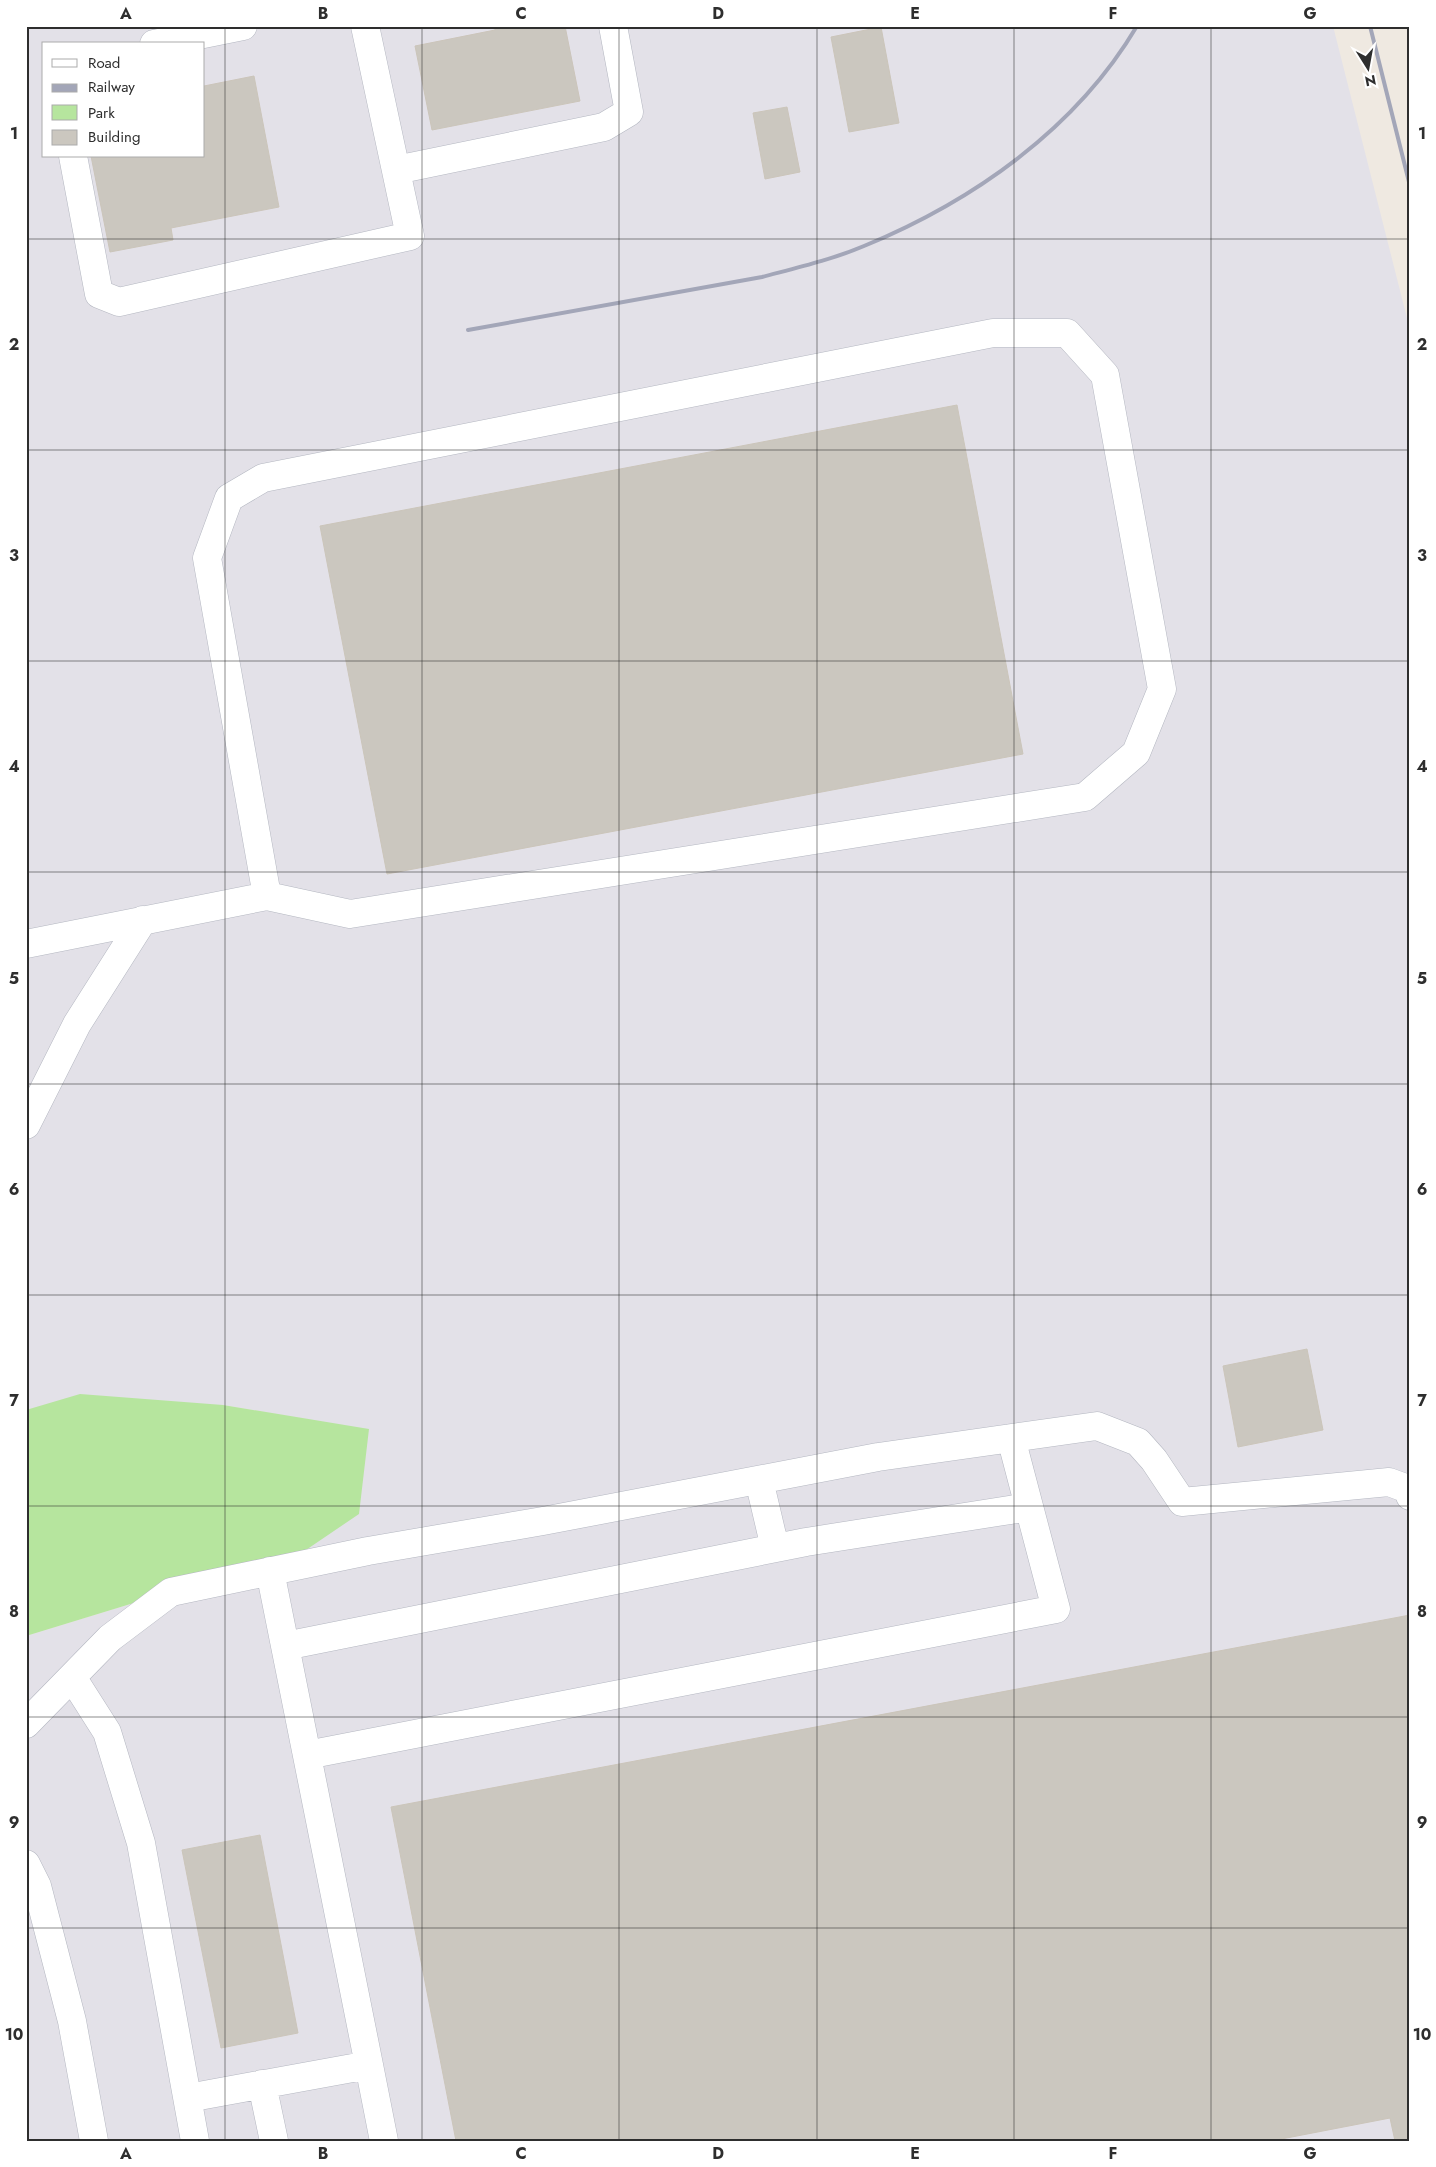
<svg xmlns="http://www.w3.org/2000/svg" width="1436" height="2167" viewBox="0 0 1436 2167" font-family="Jost,sans-serif">
<style>
.industrial{fill:#e3e1e8;fill-rule:evenodd}
.green{fill:#b6e59e}
.building{fill:#cbc7bf;stroke:#cbc5ba}
.lines{fill:none;stroke-linecap:round;stroke-linejoin:round}
.minor-casing{stroke:#b4b7c1;stroke-width:29}
.minor{stroke:#fff;stroke-width:28}
.rail{stroke:#a3a6b8;stroke-width:4}
.grid{fill:none;stroke:#2e2e2e;stroke-width:1;stroke-opacity:0.55}
.neatline{fill:none;stroke:#2e2e2e;stroke-width:2}
.grid-label{font-size:16px;text-anchor:middle;font-weight:bold;fill:#2e2e2e}
</style>
<rect width="100%" height="100%" fill="#efe9e1"/>
<path class="industrial" d="M26 26H1333L1410 330V2141H26V1636L150 1598 369 1430 223 1405 26 1410ZM44 44H204V156H44Z"/>
<path class="green" d="M80 1394 223 1405 369 1429 359 1514 272 1573 150 1598 26 1636V1410Z"/>
<path class="building" d="M495 26H565L580 101 432 130 415 46 495 30Z
M881 27 899 123 849 132 831 37Z
M254 76 279 207 171 228 173 240 110 252 91 156H204V86Z
M787 107 800 172 765 179 753 113Z
M957 405 1023 754 387 874 320 526Z
M1307 1349 1323 1430 1238 1447 1223 1366Z
M1410 1615V2141H1395L1390 2118 1271 2141H456L391 1807Z
M260 1835 298 2033 221 2048 182 1850Z"/>
<g class="lines">
<defs>
<path id="minor" d="M154 44 243 26
M73 156 99 294 119 302 410 236 365 26
M396 170 604 127 629 112 613 26
M26 944 267 896 350 914 1085 797 1136 753 1162 689 1105 375 1067 333H993L263 478 229 498 207 558 267 896
M26 1125 77 1024 143 920
M759 1480 775 1548
M270 1571 369 2065
M285 1646 806 1542 1029 1507
M72 1677 107 1732 141 1843 195 2141
M26 1724 110 1638 171 1592 368 1551 543 1521 878 1457 1097 1426 1138 1442 1154 1460 1182 1502 1389 1482 1408 1489 1410 1496
M307 1755 1056 1609 1011 1438
M26 1864 37 1886 72 2021 94 2141
M262 2084 274 2141
M188 2098 369 2065 384 2141"/>
</defs>
<use href="#minor" class="minor-casing"/>
<use href="#minor" class="minor"/>
<path class="rail" d="M1370 26 1410 186
M468 330 762 277C796 268 831 260 864 246 973 201 1076 129 1137 26"/>
</g>
<path class="grid" d="M225 26V2141M422 26V2141M619 26V2141M817 26V2141M1014 26V2141M1211 26V2141M26 239H1410M26 450H1410M26 661H1410M26 872H1410M26 1084H1410M26 1295H1410M26 1506H1410M26 1717H1410M26 1928H1410"/>
<rect width="1436" height="2167" fill="none" stroke="#ffffff" stroke-width="55"/>
<rect x="42" y="42" width="162" height="115" fill="#ffffff" stroke="#ababab"/>
<rect x="52" y="59" width="25" height="8" fill="#ffffff" stroke="#ababab"/>
<text x="88" y="68" font-size="15" fill="#2e2e2e">Road</text>
<rect x="52" y="84" width="25" height="8" fill="#a3a6b8" stroke="#ababab"/>
<text x="88" y="92" font-size="15" fill="#2e2e2e">Railway</text>
<rect x="52" y="105" width="25" height="15" fill="#b6e59e" stroke="#ababab"/>
<text x="88" y="118" font-size="15" fill="#2e2e2e">Park</text>
<rect x="52" y="130" width="25" height="15" fill="#cbc7bf" stroke="#ababab"/>
<text x="88" y="142" font-size="15" fill="#2e2e2e">Building</text>
<g transform="translate(1368 68) rotate(169)" stroke="#ffffff" stroke-width="4" paint-order="stroke">
<path d="M0-4L9 19L0 12L-9 19Z" fill="#2e2e2e"/>
<text y="-8" font-size="14" font-weight="bold" text-anchor="middle" fill="#2e2e2e">N</text>
</g>
<rect x="28" y="28" width="1380" height="2112" class="neatline"/>
<g class="grid-label">
<text x="126" y="19">A</text>
<text x="323" y="19">B</text>
<text x="521" y="19">C</text>
<text x="718" y="19">D</text>
<text x="915" y="19">E</text>
<text x="1113" y="19">F</text>
<text x="1310" y="19">G</text>
<text x="14" y="139">1</text>
<text x="1422" y="139">1</text>
<text x="14" y="350">2</text>
<text x="1422" y="350">2</text>
<text x="14" y="561">3</text>
<text x="1422" y="561">3</text>
<text x="14" y="772">4</text>
<text x="1422" y="772">4</text>
<text x="14" y="984">5</text>
<text x="1422" y="984">5</text>
<text x="14" y="1195">6</text>
<text x="1422" y="1195">6</text>
<text x="14" y="1406">7</text>
<text x="1422" y="1406">7</text>
<text x="14" y="1617">8</text>
<text x="1422" y="1617">8</text>
<text x="14" y="1828">9</text>
<text x="1422" y="1828">9</text>
<text x="14" y="2040">10</text>
<text x="1422" y="2040">10</text>
<text x="126" y="2159">A</text>
<text x="323" y="2159">B</text>
<text x="521" y="2159">C</text>
<text x="718" y="2159">D</text>
<text x="915" y="2159">E</text>
<text x="1113" y="2159">F</text>
<text x="1310" y="2159">G</text>
</g>
</svg>
